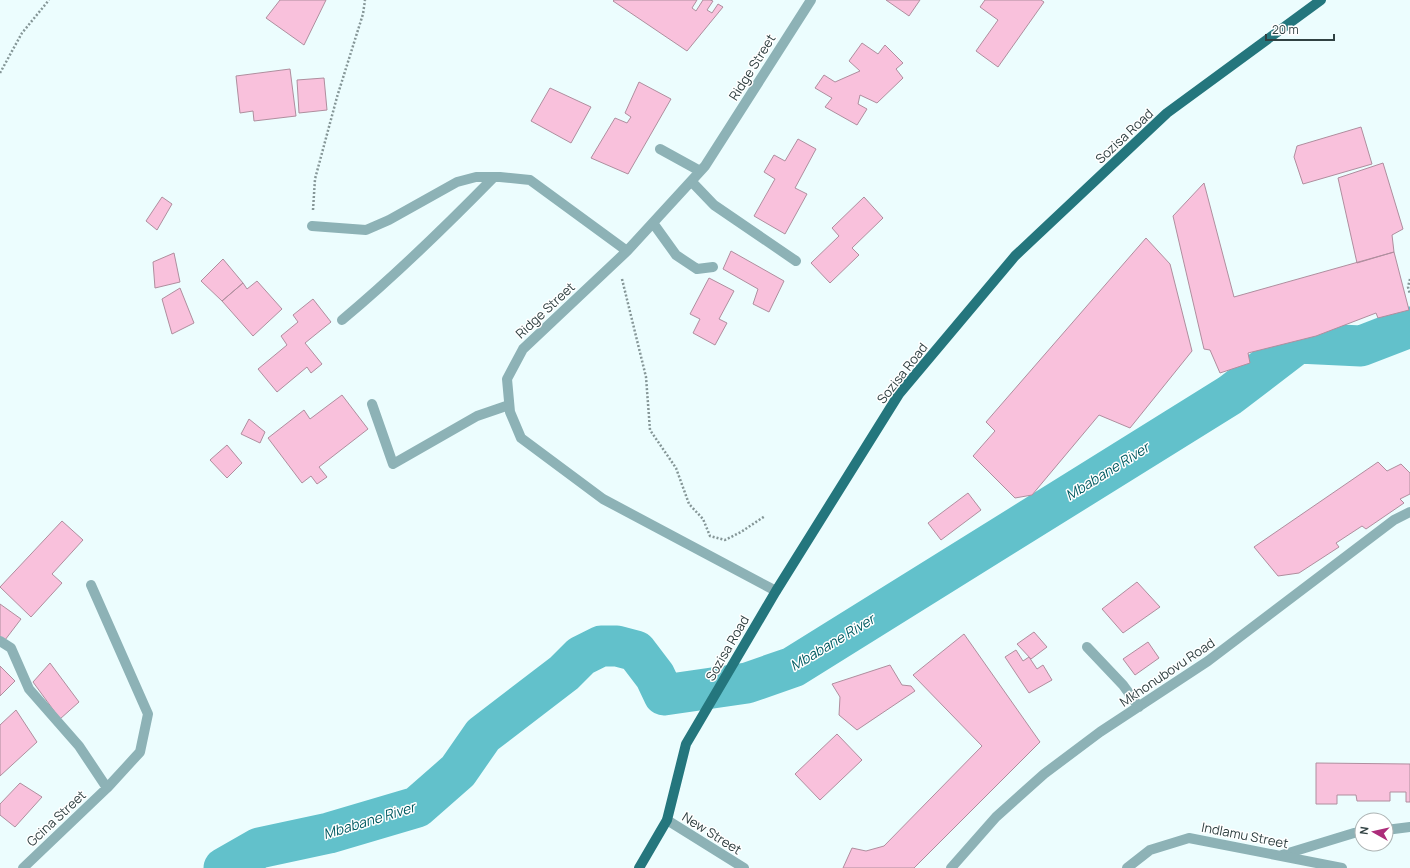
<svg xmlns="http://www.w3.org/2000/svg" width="1410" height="868" viewBox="0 0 1410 868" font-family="Manrope,sans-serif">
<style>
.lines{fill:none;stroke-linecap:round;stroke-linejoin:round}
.river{stroke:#62c1cb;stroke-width:41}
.building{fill:#f9c1dc;stroke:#af8e9e}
.path{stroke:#859697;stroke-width:2.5;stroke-dasharray:2 2;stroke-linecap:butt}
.service{stroke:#8db2b6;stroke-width:10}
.minor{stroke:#8db2b6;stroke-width:10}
.primary{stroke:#24767d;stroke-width:10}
.labels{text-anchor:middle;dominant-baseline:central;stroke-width:3;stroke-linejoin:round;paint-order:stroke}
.street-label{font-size:13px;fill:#304142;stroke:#fff}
.water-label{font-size:14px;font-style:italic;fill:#005a61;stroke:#fff}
</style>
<rect width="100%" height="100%" fill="#ecfdfe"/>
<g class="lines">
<path class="river" d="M224 868 259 848 329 833 417 807 458 771 483 735 564 673 581 656 601 646H617L636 651 655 676 664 695 747 683 793 667 1230 395 1298 343 1361 346 1410 327"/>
</g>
<path class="building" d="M280 0H326L304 45 266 18Z
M614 0H697L692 8 696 11 703 0H710L713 1 707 10 712 13 718 4 723 7 687 51 613 1Z
M886 0H920L909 16Z
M985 0H1041L1044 2 998 67 976 51 998 20 980 7Z
M862 43 878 54 885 45 903 63 896 69 903 78 877 103 860 95 858 104 867 109 857 125 825 107 832 98 815 88 824 75 835 82 860 71 849 61Z
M290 69 296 116 254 121 253 111 240 113 236 76Z
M324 78 327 110 299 113 297 80Z
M639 82 671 99 628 174 591 158 615 118 627 123 631 117 625 113Z
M550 88 591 107 571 143 531 121Z
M1361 127 1372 164 1303 184 1294 157 1297 146Z
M798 139 816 149 795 188 807 194 785 234 754 216 775 179 764 172 774 155 785 161Z
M1383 163 1403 229 1392 235 1394 252 1357 263 1338 178Z
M1204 183 1234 297 1394 252 1409 310 1378 318 1376 313 1316 336 1248 353 1250 363 1220 373 1210 350 1204 349 1173 216Z
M162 197 172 204 157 230 146 221Z
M864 197 883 218 852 248 859 255 830 283 811 263 839 236 832 228Z
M1146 238 1170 264 1192 351 1130 428 1099 415 1032 495 1015 498 973 456 995 431 986 422Z
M731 251 784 281 769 312 753 304 758 289 723 269Z
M174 253 180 282 155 288 153 262Z
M223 259 243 283 222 301 201 281Z
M709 278 734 291 719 319 727 323 715 345 693 333 700 319 690 314Z
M257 281 282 309 253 336 222 301 243 283 247 289Z
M180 288 194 323 172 334 162 299Z
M313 299 331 322 305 343 322 364 311 373 307 367 277 392 258 369 287 345 281 336 298 322 293 315Z
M342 395 368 429 319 467 327 477 317 484 311 476 302 483 268 438 304 410 310 419Z
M249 419 265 432 260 443 241 434Z
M227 445 242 463 227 478 210 460Z
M1378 462 1387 471 1401 464 1410 473V494L1400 499 1404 503 1366 529 1362 526 1336 543 1339 547 1299 573 1278 576 1254 547Z
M968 493 981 510 941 540 928 523Z
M62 521 83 540 52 574 62 583 31 617 0 587Z
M1137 582 1160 607 1123 633 1102 609Z
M0 604 21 619 5 640 0 637Z
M1034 632 1047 647 1031 659 1017 644Z
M964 634 1040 742 914 868H843L852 848 866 851 884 846 982 746 913 675Z
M1148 642 1159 658 1135 675 1123 659Z
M1016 650 1023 661 1029 657 1037 669 1043 665 1052 680 1029 693 1005 657Z
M50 663 79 702 60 719 33 682Z
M890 665 902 685 911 686 915 691 857 730 839 715 840 697 832 684Z
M0 666 15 681 0 696Z
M16 710 37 742 0 776V725Z
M837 734 862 760 820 800 795 774Z
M1316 763 1410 764V802H1406V792H1390V801H1357L1356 795H1337V804H1316Z
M20 783 42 797 15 827 0 815V804Z"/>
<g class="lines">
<path class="path" d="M0 73 22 33 49 0
M313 210 315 179 337 97 363 14 365 0
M622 279 646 377 650 430 676 468 689 504 703 519 710 536 725 540 741 532 765 516
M1410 279 1408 287 1410 294"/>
<path class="service" d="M1386 830 1410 827
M1282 855 1354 833 1362 832"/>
<path class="minor" d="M660 149 700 171
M691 181 714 205 796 261
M653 223 676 255 697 269 713 267
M312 226 366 230 389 220 457 182 476 177H500L530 180 627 251
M342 320C396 275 445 227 494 177
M372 404 393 464 477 416 509 405
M776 591 603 499 521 438 510 412 507 379 523 349 627 251 705 166 811 0
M0 641 11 648 29 689 79 746 107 788
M1087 647 1123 685 1139 707
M667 820 744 868
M23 868 107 788 140 752 148 714 91 585
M951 868 996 817 1044 774 1100 732 1208 661 1394 520 1410 512
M1127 868 1150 850 1189 838 1342 868"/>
<path class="primary" d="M639 868 667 820 686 744 776 591 899 394 1015 256 1167 113 1321 0"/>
</g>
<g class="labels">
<g class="street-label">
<text transform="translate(752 67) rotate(-58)">Ridge Street</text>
<text transform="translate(1124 136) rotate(-43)">Sozisa Road</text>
<text transform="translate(545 310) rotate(-43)">Ridge Street</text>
<text transform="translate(902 373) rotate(-52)">Sozisa Road</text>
<text transform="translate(727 648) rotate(-60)">Sozisa Road</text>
<text transform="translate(1167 672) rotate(-34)">Mkhonubovu Road</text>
<text transform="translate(56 818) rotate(-43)">Gcina Street</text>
<text transform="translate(712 833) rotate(32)">New Street</text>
<text transform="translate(1245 835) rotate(11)">Indlamu Street</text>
</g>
<g class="water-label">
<text transform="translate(1107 471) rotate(-32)">Mbabane River</text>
<text transform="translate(832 642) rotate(-31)">Mbabane River</text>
<text transform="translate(369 820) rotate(-17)">Mbabane River</text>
</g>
</g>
<g transform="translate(1374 832) rotate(278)"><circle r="19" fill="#ffffff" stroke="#acb3b3"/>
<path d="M0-3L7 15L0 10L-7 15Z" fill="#ac2c7a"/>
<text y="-6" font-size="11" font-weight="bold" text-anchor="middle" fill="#304142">N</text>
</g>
<path d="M1266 34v6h68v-6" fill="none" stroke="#304142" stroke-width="2"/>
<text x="1272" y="34" font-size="12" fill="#304142" stroke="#ffffff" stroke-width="3" paint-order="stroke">20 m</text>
</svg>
